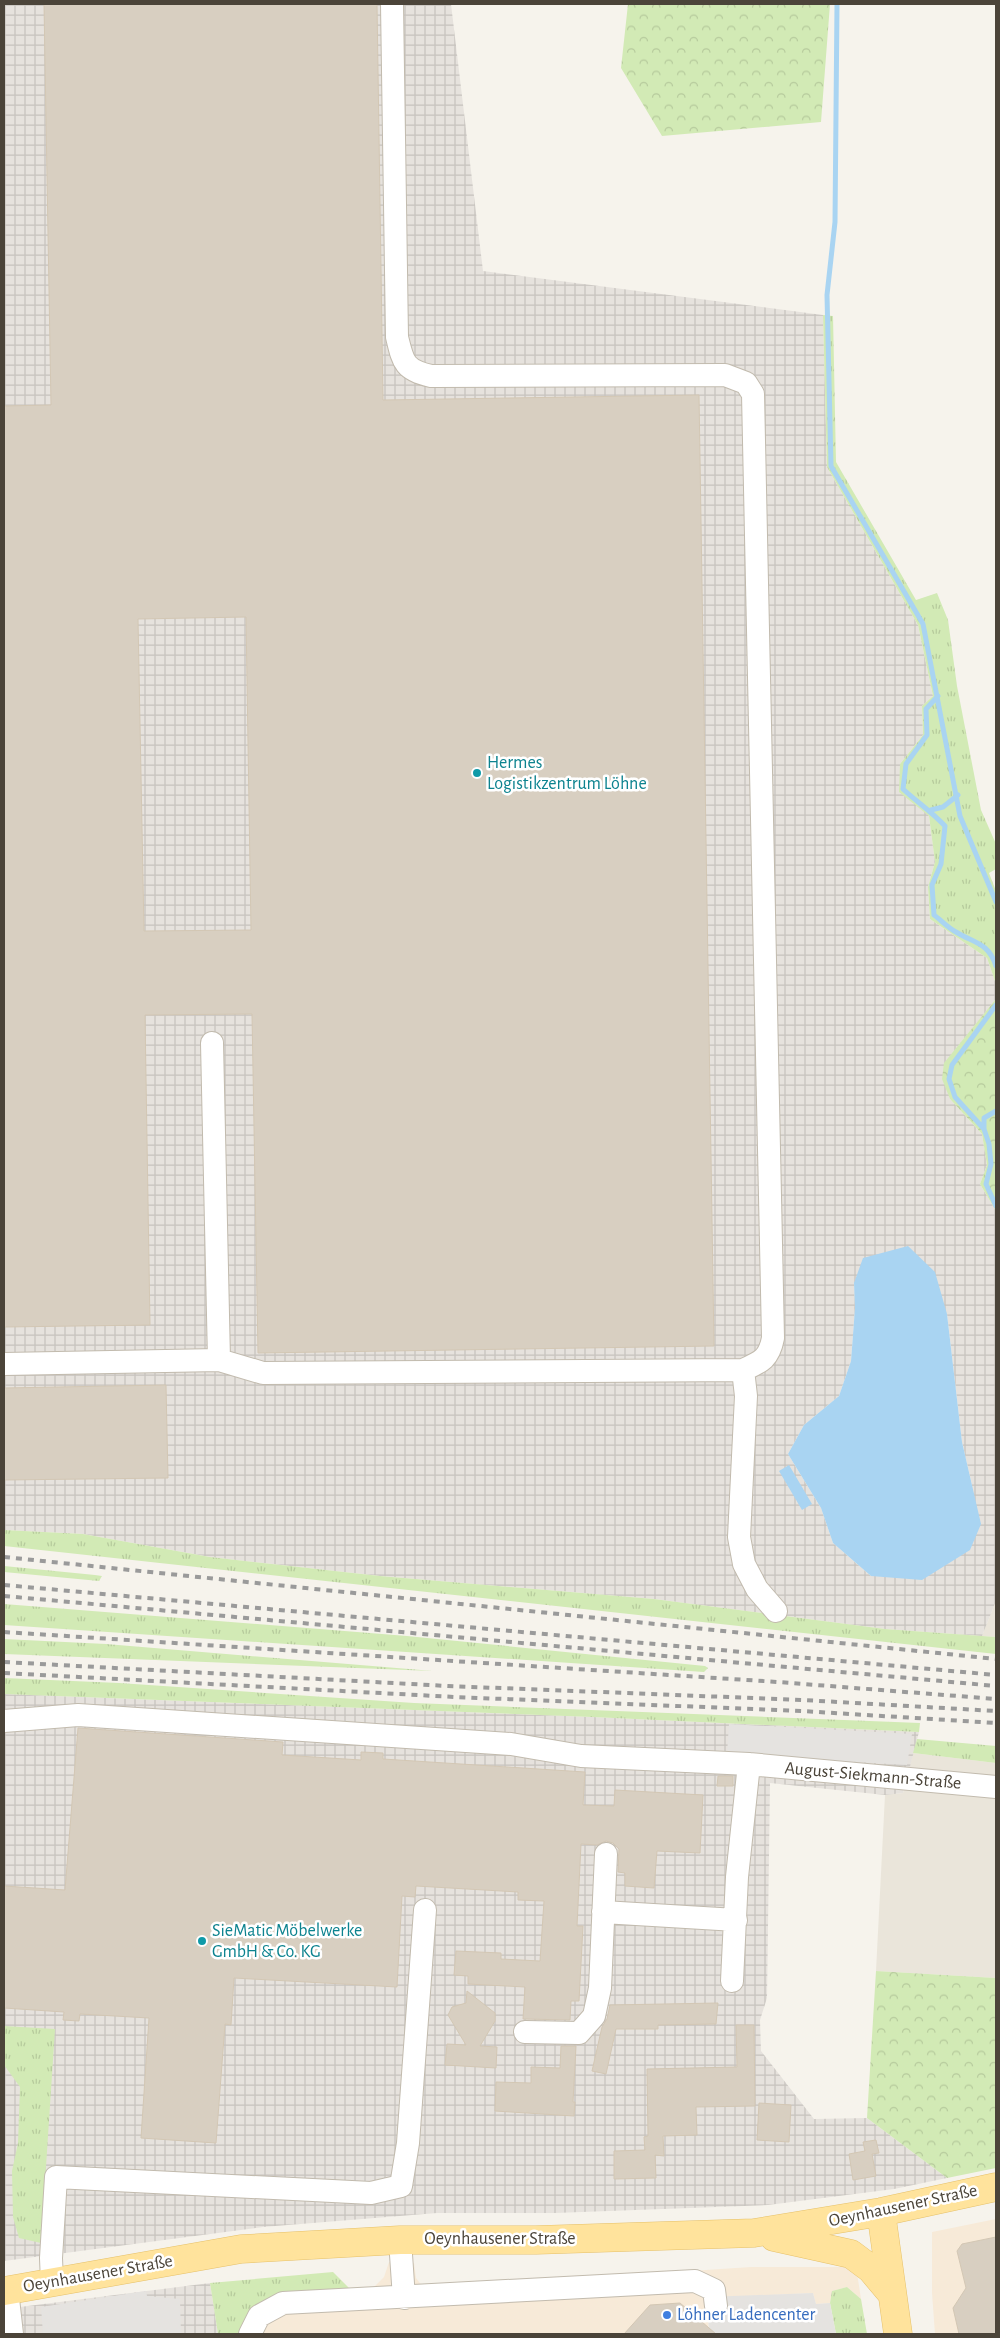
<svg xmlns="http://www.w3.org/2000/svg" width="1000" height="2338" viewBox="0 0 1000 2338" font-family="'Alegreya Sans',sans-serif">
<style>
.residential{fill:#eae5da}
.commercial{fill:#f7ead8}
.industrial{fill:url(#industrial-grid);fill-rule:evenodd}
.grass{fill:url(#grass-tufts)}
.forest{fill:url(#forest-crowns)}
.parking{fill:#e5e3e0}
.water{fill:#a9d4f2}
.lines{fill:none;stroke-linecap:round;stroke-linejoin:round}
.stream{stroke:#a9d4f2;stroke-width:5}
.building{fill:#d8cfc1;stroke:#d3c7b4;fill-rule:evenodd}
.minor-casing{stroke:#c2bbae;stroke-width:24}
.major-casing{stroke:#e6c16a;stroke-width:29}
.minor{stroke:#fff;stroke-width:22}
.major{stroke:#ffe39c;stroke-width:28}
.rail{stroke:#9a9a9a;stroke-width:4;stroke-dasharray:6 6;stroke-linecap:butt}
.culture-dot{fill:#0f9aa8;stroke:#fff;stroke-width:2}
.shop-dot{fill:#3f7fe0;stroke:#fff;stroke-width:2}
.labels{text-anchor:middle;dominant-baseline:central;stroke-width:5;stroke-linejoin:round;paint-order:stroke}
.culture-label{font-size:18px;fill:#0d838f;stroke:#fff;text-anchor:start}
.street-label{font-size:18px;fill:#4b4439;stroke:#fff}
.shop-label{font-size:18px;fill:#366cbe;stroke:#fff;text-anchor:start}
</style>
<defs>
<pattern id="industrial-grid" width="8" height="8" patternUnits="userSpaceOnUse" patternTransform="scale(1.25)"><rect width="8" height="8" fill="#e6e2dd"/><path d="M0 4h8M4 0v8" fill="none" stroke="#c7c3be"/></pattern>
<pattern id="grass-tufts" width="24" height="20" patternUnits="userSpaceOnUse" patternTransform="scale(1.25)"><rect width="24" height="20" fill="#d2eab5"/><path d="M3 7l-1-3M5 7V3M7 7l1-3M15 17l-1-3M17 17v-4M19 17l1-3" fill="none" stroke="#b6ca9c"/></pattern>
<pattern id="forest-crowns" width="20" height="18" patternUnits="userSpaceOnUse" patternTransform="scale(1.25)"><rect width="20" height="18" fill="#d2eab5"/><path d="M2 6a3 3 0 1 1 6 0M12 15a3 3 0 1 1 6 0" fill="none" stroke="#b6ca9c"/></pattern>
</defs>
<rect width="100%" height="100%" fill="#f6f3ec"/>
<path class="residential" d="M996 1601V1637L982 1636Z
M913 1753 996 1763V1978L876 1971 885 1795 903 1793Z"/>
<path class="commercial" d="M996 2219V2334H935L932 2293V2232Z
M389 2262 414 2263 416 2278 423 2287H447L751 2267H840L842 2262 857 2273 861 2299 847 2287 832 2291 830 2303 816 2304 813 2293 707 2298 709 2334H239L256 2307 373 2288 384 2277Z"/>
<path class="industrial" d="M4 4H451L483 271 823 315 827 467 918 625 933 696 922 706 923 735 900 764 929 816 935 862 928 887 930 919 987 958 996 984 995 1000 945 1063 950 1099 982 1134 987 1165 980 1184 996 1211V1601L982 1636 885 1629 654 1599 380 1576 210 1557 83 1534 4 1530ZM854 1283 947 1314 962 1442 972 1485 871 1576 833 1543 821 1508 788 1454 804 1425 839 1396 851 1361 855 1308Z
M4 1694 592 1717 919 1732 903 1793 885 1795 770 1783 767 1998 760 2020 761 2051 814 2119 867 2118 947 2178 894 2189 768 2205 555 2213H437L263 2227 4 2261Z
M210 2283 218 2334H4V2309Z"/>
<path class="grass" d="M823 315 833 316 836 462 916 600 937 593 948 620 957 686 981 810 996 844V869L989 873 996 891V984L987 958 930 919 928 887 935 862 929 816 899 792 900 764 923 735 922 706 933 696 918 625 827 467Z
M4 1530 83 1534 210 1557 380 1576 654 1599 885 1629 996 1637V1654L4 1546Z
M4 1566 95 1575 102 1576 99 1581 4 1572Z
M4 1604 407 1636 705 1666 708 1668 704 1672 4 1625Z
M4 1639 106 1644 433 1671 4 1654Z
M4 1678 119 1683 414 1703 920 1723 919 1732 592 1717 4 1694Z
M917 1739 996 1746V1763L913 1753Z
M4 2026 55 2029 41 2243 19 2238 13 2217 12 2171 18 2143 20 2087 4 2065Z
M333 2272 352 2291 256 2307 239 2334H218L210 2283Z
M847 2287 861 2299 867 2334H836L830 2303 832 2291Z"/>
<path class="forest" d="M628 4H830L821 122 662 136 621 68Z
M995 1000H996V1211L980 1184 987 1165 982 1134 950 1099 942 1079 944 1063Z
M876 1971 996 1978V2168L947 2178 867 2118Z"/>
<path class="parking" d="M729 1724 912 1734 907 1765 727 1754Z
M146 2291 147 2296 180 2299 181 2334H43L41 2307Z
M813 2293 816 2304 830 2303 836 2334H709L707 2297Z"/>
<path class="water" d="M908 1246 935 1272 947 1314 962 1442 981 1524 970 1550 922 1580 871 1576 833 1543 821 1508 788 1454 804 1425 839 1396 851 1361 855 1308 854 1283 863 1258Z
M789 1465 812 1504 802 1510 779 1471Z"/>
<g class="lines">
<path class="stream" d="M837 4 835 222 827 295 831 466 923 624 960 816 996 902
M938 696 926 709 927 735 906 764 903 789C917 802 932 812 945 826L941 864 932 885 934 915C941 920 948 928 956 932 974 943 989 943 996 966
M931 810 943 807 958 795
M996 1005 952 1065 949 1079 955 1097 984 1129 989 1144 991 1164 986 1184 996 1206
M984 1129V1118L996 1111"/>
</g>
<path class="building" d="M44 4H377L383 400 699 395 714 1346 258 1353 252 1014 145 1015 150 1325 4 1327V406L51 405ZM246 617 251 930 144 931 138 619Z
M166 1385 168 1478 4 1480V1388Z
M78 1728 283 1742 282 1755 361 1760V1752L383 1753V1759L585 1772 583 1805 614 1806 615 1790 703 1795 700 1853 657 1851 654 1888 625 1886V1873L618 1872 619 1849 613 1843 606 1841 597 1845 581 1844 577 1926H583L579 2001H571L570 2020 523 2019 525 1987 468 1984V1976L454 1975 456 1951 501 1953V1959L540 1961 544 1901 518 1900V1892L416 1886 415 1897 402 1896 397 1987 234 1978 231 2025 225 2024 216 2143 141 2138 149 2018 80 2014 79 2021 63 2020 64 2012 4 2008V1886L65 1890Z
M718 1776H733V1786H717Z
M467 1991 495 2013V2021L480 2046 497 2047 496 2068 445 2065 447 2044 466 2045 448 2015 452 2007 466 2003Z
M718 2003 716 2024 658 2025V2029H616L606 2074 592 2071 602 2027 607 2019 610 2005Z
M736 2025H754L755 2106 696 2107 697 2135 663 2136 664 2156 655 2155 656 2178 614 2179V2151L645 2150 644 2137 648 2136 647 2069 737 2067Z
M561 2046H576L573 2102H575L574 2116 495 2111 496 2082 531 2083V2067L560 2068Z
M759 2103 791 2105 789 2142 757 2140Z
M876 2140 879 2153 872 2154 876 2176 853 2180 849 2154 865 2151 863 2142Z
M996 2237V2334H959L953 2308 966 2288 957 2251 962 2244Z
M680 2303 716 2334H624L650 2305Z"/>
<g class="lines">
<defs>
<path id="minor" d="M212 1043 219 1360
M4 1364 219 1360 263 1373 743 1370C761 1362 769 1359 773 1338L753 394 746 383 725 375 431 376C404 370 403 362 397 337L392 4
M743 1370 746 1396 739 1537 744 1564 757 1589 776 1611
M4 1721 78 1715 511 1744 581 1756 749 1764 996 1787
M603 1912 736 1920
M732 1981 737 1877 749 1764
M525 2032 579 2033 594 2016 600 1988 606 1854
M400 2240 404 2298
M52 2282 51 2258 56 2177 371 2193 401 2186 408 2143 425 1910
M7 2290 12 2334
M250 2334 259 2316 283 2303 695 2281 714 2290 716 2306"/>
<path id="major" d="M881 2212 898 2334
M774 2237 851 2254 871 2269 892 2294
M4 2291 241 2249 400 2240H536L754 2233 881 2212 996 2187"/>
</defs>
<use href="#minor" class="minor-casing"/>
<use href="#major" class="major-casing"/>
<use href="#minor" class="minor"/>
<use href="#major" class="major"/>
<path class="rail" d="M4 1557 996 1659
M4 1585 996 1675
M4 1596 996 1686
M4 1632 778 1682 996 1699
M4 1662 448 1686 803 1700 996 1711
M4 1673 455 1697 802 1711 996 1723"/>
</g>
<g class="culture-dot">
<circle cx="477" cy="773" r="5"/>
<circle cx="202" cy="1941" r="5"/>
</g>
<circle class="shop-dot" cx="667" cy="2315" r="5"/>
<g class="labels">
<g class="culture-label">
<text x="487" y="763">Hermes<tspan x="487" dy="21">Logistikzentrum Löhne</tspan></text>
<text x="212" y="1931">SieMatic Möbelwerke<tspan x="212" dy="21">GmbH &amp; Co. KG</tspan></text>
</g>
<g class="street-label">
<text transform="translate(873 1776) rotate(5)">August-Siekmann-Straße</text>
<text transform="translate(903 2206) rotate(-12)">Oeynhausener Straße</text>
<text x="500" y="2239">Oeynhausener Straße</text>
<text transform="translate(98 2274) rotate(-10)">Oeynhausener Straße</text>
</g>
<g class="shop-label">
<text x="677" y="2315">Löhner Ladencenter</text>
</g>
</g>
<rect width="1000" height="2338" fill="none" stroke="#4b4439" stroke-width="10"/>
</svg>
